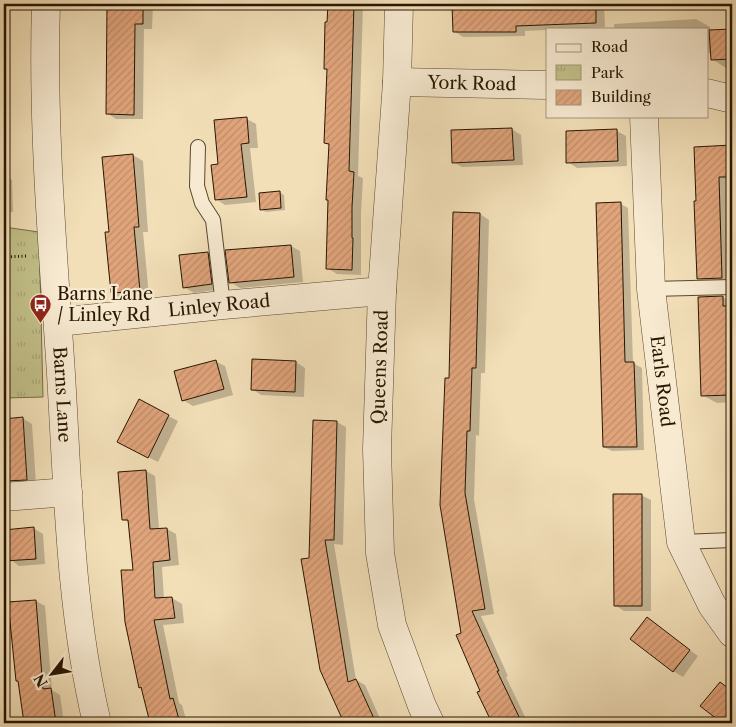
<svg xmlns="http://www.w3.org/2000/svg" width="736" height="727" viewBox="0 0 736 727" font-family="'Libre Caslon Text',serif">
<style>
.park{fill:url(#park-tufts);stroke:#756b44}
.shadow{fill:#0003}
.building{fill:url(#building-hatch);stroke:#281600}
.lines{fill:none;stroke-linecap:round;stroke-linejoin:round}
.lane-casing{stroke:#5a482e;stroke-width:16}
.street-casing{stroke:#5a482e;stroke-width:29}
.path{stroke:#281600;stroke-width:3;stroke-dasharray:1 2.5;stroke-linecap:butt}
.lane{stroke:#f7ead1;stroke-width:14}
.street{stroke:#f7ead1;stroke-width:28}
.labels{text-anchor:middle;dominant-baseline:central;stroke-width:4.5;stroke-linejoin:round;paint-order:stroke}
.street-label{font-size:18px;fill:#281600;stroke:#f7ead1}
.poi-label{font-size:18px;fill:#281600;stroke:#f7ead1;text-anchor:start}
</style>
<defs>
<pattern id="park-tufts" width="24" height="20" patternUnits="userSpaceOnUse" patternTransform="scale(1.25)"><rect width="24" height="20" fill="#c2c089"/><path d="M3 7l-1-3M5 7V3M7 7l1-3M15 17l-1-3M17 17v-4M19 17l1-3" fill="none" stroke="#a7a474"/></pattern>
<pattern id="building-hatch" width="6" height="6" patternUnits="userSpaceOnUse" patternTransform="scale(1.25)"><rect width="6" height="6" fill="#e0a47b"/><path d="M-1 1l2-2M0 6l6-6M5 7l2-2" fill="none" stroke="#c08c69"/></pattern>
</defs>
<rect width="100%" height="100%" fill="#f2dfb8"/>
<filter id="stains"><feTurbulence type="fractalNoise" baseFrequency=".004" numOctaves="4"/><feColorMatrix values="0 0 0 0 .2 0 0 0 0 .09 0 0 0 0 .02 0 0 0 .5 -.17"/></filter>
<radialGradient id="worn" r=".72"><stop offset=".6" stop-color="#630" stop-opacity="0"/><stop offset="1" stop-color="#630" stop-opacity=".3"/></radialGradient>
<path class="park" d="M4 227 39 232 43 397 4 398Z"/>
<path class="shadow" d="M117 4H153L152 29H144L143 119H116L107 113 116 30Z
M330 4H363L358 176 363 178 361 213V275L337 274 327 268 331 146 325 143 328 70 325 68Z
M454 4H604L605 27 525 31V36L463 37 454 31Z
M696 19 710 27 711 32 732 31V67L726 68 712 59V53H707V29H614V24Z
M247 119 256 124 258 148H250L256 202 225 205 216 199 219 165Z
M4 127 10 130 9 178 12 180 13 212 4 213Z
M512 129 521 135 523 165 462 167 453 162Z
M617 131 626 136 627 166 577 168 568 162Z
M732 146V182H728L731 283 708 284 698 278V202L695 148Z
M133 155 143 161 148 232H143L149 296 121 298 112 293 111 233Z
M279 192 284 195 285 210 266 212 261 209Z
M621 204 628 208 633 363 642 368 644 450 612 451 604 447Z
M455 214H480L489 220 485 373H481L479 436 476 435 474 499 494 614 481 616 508 676 506 677 528 723H493L479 693 482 692 462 634 450 379Z
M291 246 300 251 303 282 240 288 230 282Z
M208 253 217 259 221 289 194 293 184 287Z
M723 297 732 303V402L717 403 702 395Z
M253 360 296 362 305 368 304 397 261 395 252 389Z
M215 361 225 366 233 395 193 406 183 400Z
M139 401 178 421 158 462 128 447Z
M22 418 32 424 36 484 13 486 4 481V420Z
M337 422 346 427 343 545 334 544 356 680 365 685 382 723H345L321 670 310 559Z
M146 471 155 476 159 529H167L176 534 179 565 162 567 164 599 172 598 182 604 184 623 163 625 179 703 182 705 187 723H152L142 688 140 687 134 571 130 523 123 519Z
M641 495 651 500V611H624L615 605Z
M33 528 43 534 45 564 19 566 7 557 6 565H4V531Z
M36 601 45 606 52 690 60 695 64 723H27Z
M647 619 698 656 683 677 673 671Z"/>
<path class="building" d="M107 4H143V24H135L134 115 106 114Z
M328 4H354L349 171 354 172 352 207V238H353L352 270 326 269 328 200H326L329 144 324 143 327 69H324L325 22H327Z
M452 4H596V23L516 26V32H453Z
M732 29V59L711 60 709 30Z
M247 117 249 143 241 144 247 197 215 200 211 165 218 164 214 120Z
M512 128 514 160 452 163 451 130Z
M617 129 618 161 566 163V131Z
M732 145V177H719L722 278 697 279 694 201H696L694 147Z
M133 154 139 227H134L140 291 111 293 105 232H109L102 157Z
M280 191 281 208 260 210 259 193Z
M621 202 625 362H634L637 447H603L596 203Z
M453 212 480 213 476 368H472L470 431H467L465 493 485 609 472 611 499 671H497L522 723H492L477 692 480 691 456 635 461 633 440 505 445 378H449Z
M291 245 294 277 229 283 225 250Z
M208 252 212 284 183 288 179 255Z
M723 296V306H727L730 395 701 396 698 297Z
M252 359 296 361 295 392 251 390Z
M216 360 224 389 182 401 174 371Z
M139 399 169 415 148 458 117 442Z
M23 417 27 480 4 481V419Z
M313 420 337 421 334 540H325L348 682 356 679 376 723H344L320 670 301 559 309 558Z
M146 470 150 529 167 528 170 560 153 562 155 598 172 597 175 618 154 620 170 699 173 698 180 723H150L141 687 139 688 125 622 121 570H133L128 520H122L118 472Z
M613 494H642V606H614Z
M34 527 36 559 4 561V530Z
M36 600 43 689 51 688 56 723H24L18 681H16L8 602Z
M647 617 690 650 673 672 630 639Z
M720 682 732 691V723H722L700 706Z"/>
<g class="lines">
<defs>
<path id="lane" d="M198 147 197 186 202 203 213 220 223 305
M651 289 732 287
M681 542 732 540"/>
<g id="street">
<path id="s1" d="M46 4C42 127 53 251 61 374 68 491 70 609 97 723"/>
<path d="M399 4 397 82 382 291 377 449 380 553 392 625 422 706 430 723"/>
<path id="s2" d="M397 82 547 85"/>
<path d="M707 93 732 99"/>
<path id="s3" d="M644 116 651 289 681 542 712 605 732 633"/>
<path id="s4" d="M58 322 223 305 382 291"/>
<path d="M4 497 68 492"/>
</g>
</defs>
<use href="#lane" class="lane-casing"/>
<use href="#street" class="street-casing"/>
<path class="path" d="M4 257 28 256"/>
<use href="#lane" class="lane"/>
<use href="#street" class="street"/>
</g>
<defs>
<symbol id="bus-pin" viewBox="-11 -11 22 30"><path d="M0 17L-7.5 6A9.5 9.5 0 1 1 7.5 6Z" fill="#8f2418" stroke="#f7ead1"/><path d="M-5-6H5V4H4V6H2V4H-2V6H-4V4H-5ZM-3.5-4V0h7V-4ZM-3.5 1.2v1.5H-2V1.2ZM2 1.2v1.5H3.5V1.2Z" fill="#fff"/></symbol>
</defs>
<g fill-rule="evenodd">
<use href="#bus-pin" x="28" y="292" width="25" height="34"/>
</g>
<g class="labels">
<g class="street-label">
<text stroke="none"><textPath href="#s2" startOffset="75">York Road</textPath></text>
<text stroke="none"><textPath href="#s4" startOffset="162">Linley Road</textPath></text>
<text transform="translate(380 367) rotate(-88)">Queens Road</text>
<text stroke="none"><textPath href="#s3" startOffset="266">Earls Road</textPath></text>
<text stroke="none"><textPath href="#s1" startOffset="391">Barns Lane</textPath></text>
</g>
<g class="poi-label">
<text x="57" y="294">Barns Lane<tspan x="57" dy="21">/ Linley Rd</tspan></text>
</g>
</g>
<rect width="736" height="727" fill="none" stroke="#f2dfb8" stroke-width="20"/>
<rect x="5" y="5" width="726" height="717" fill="none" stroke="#281600" stroke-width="2.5"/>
<rect x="10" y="10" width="716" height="707" fill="none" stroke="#281600"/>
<rect x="546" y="28" width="162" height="90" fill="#f7ead1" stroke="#a4957d"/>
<rect x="556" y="44" width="25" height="8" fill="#f7ead1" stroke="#a4957d"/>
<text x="591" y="52" font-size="15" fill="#281600">Road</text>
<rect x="556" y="65" width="25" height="15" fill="url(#park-tufts)" stroke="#a4957d"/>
<text x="591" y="78" font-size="15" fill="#281600">Park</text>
<rect x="556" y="90" width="25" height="15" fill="url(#building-hatch)" stroke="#a4957d"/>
<text x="591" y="102" font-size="15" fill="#281600">Building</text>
<g transform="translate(52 674) rotate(239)" stroke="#f7ead1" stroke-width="4" paint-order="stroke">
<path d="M0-4L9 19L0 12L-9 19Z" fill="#281600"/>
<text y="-8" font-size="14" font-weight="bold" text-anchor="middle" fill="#281600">N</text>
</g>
<rect width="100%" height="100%" filter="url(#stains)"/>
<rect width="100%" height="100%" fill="url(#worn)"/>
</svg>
